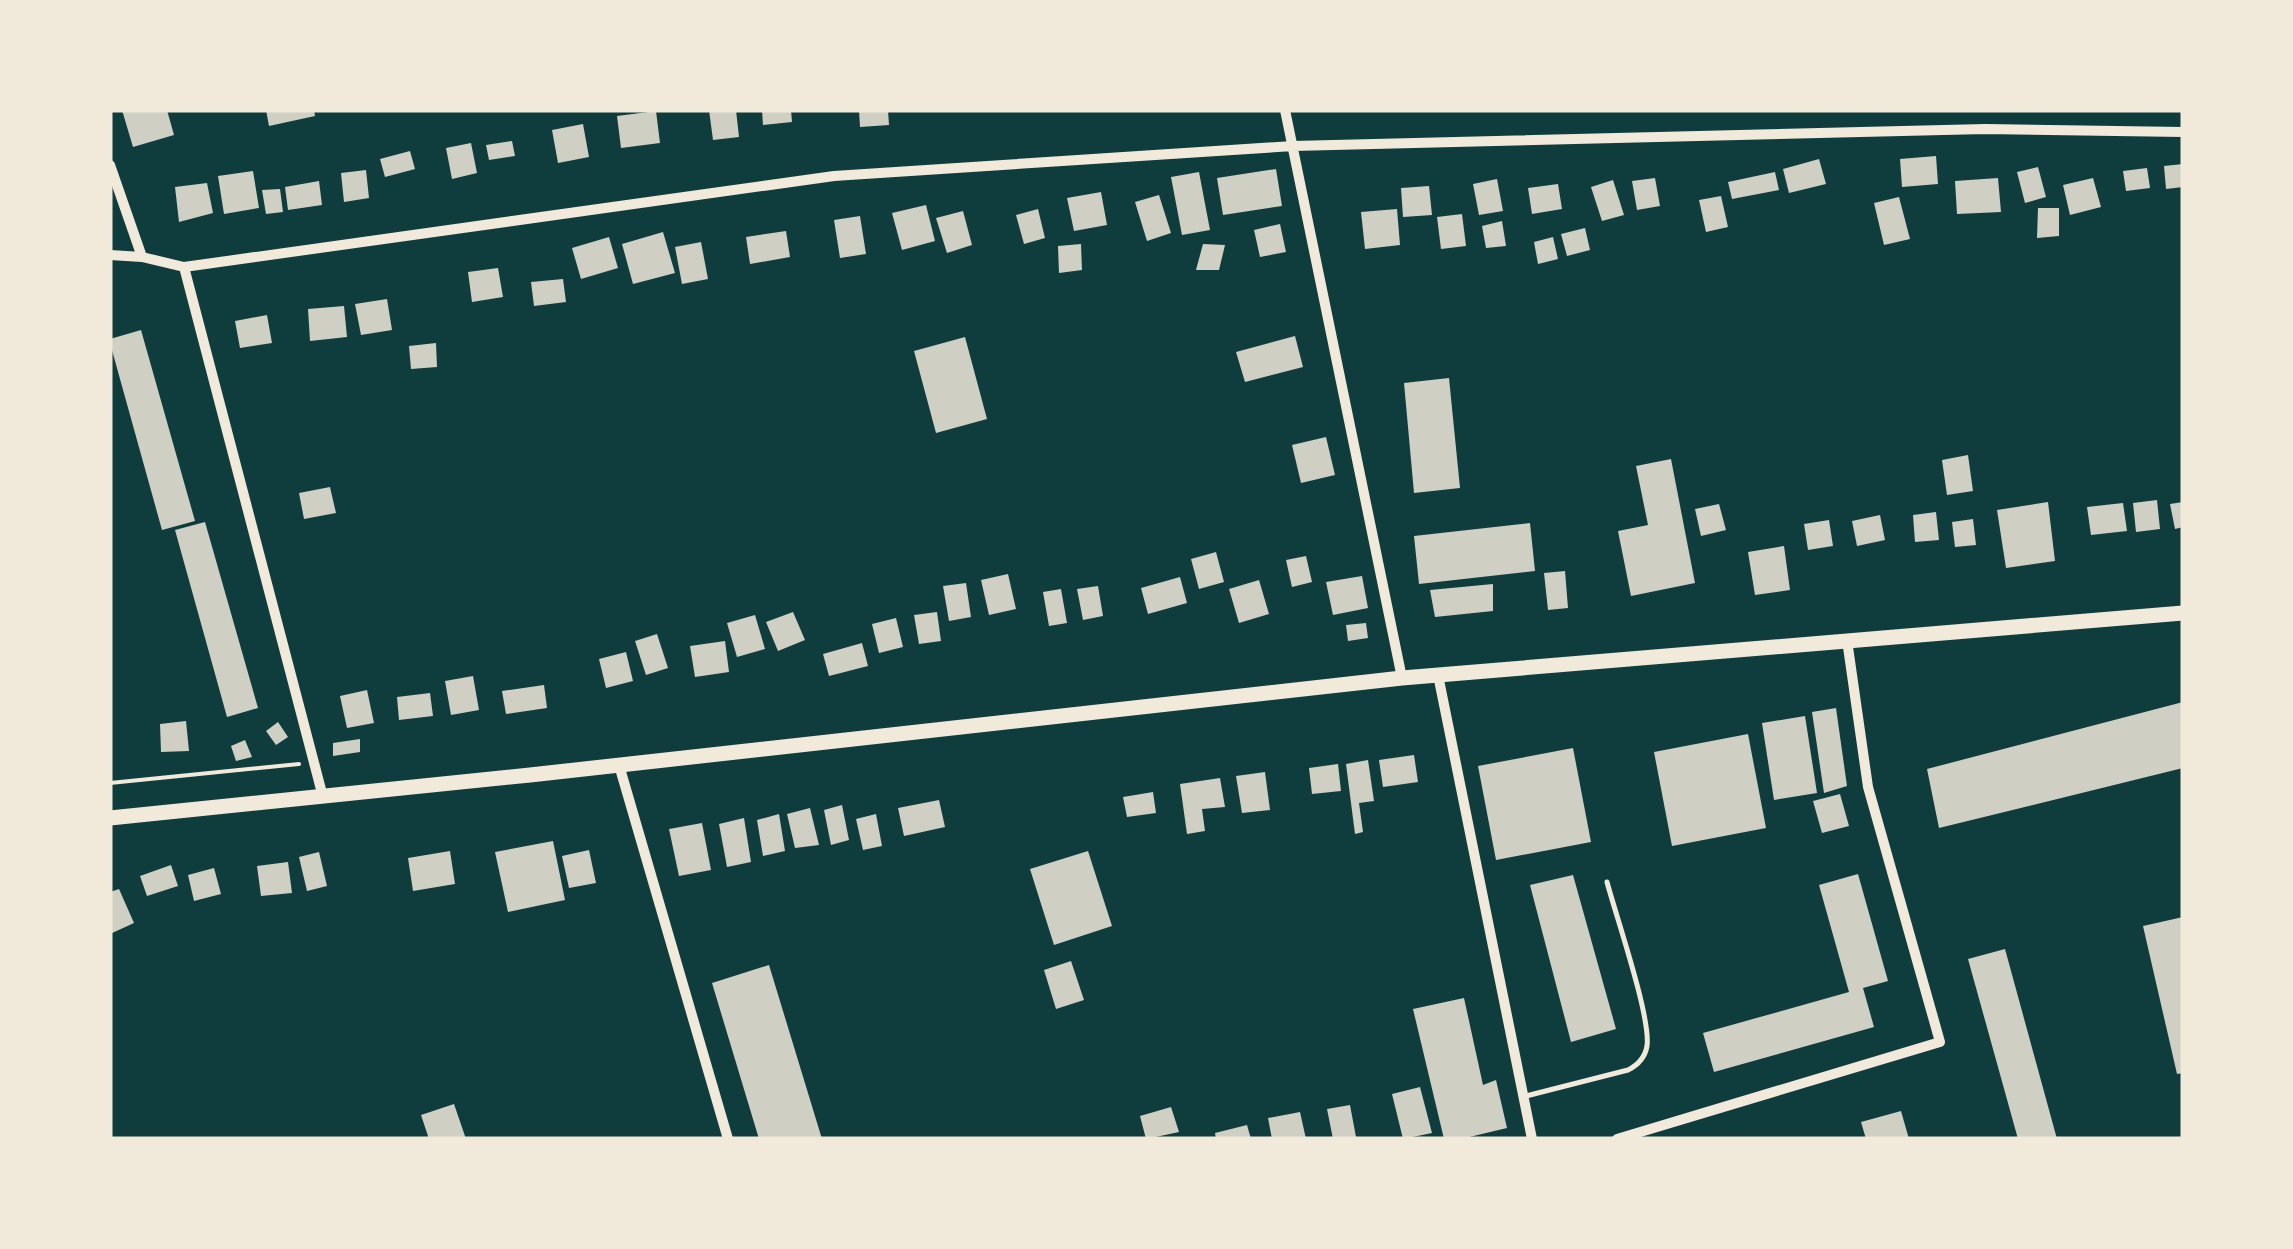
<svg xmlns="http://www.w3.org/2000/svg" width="2293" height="1249" viewBox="0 0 2293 1249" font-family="Ubuntu,sans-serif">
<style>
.building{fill:#cfcfc3}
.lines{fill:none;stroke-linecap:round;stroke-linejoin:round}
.path{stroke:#f1e9da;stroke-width:4}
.service{stroke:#f1e9da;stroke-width:5}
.minor{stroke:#f1e9da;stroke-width:10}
.secondary{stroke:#f1e9da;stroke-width:15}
</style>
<rect width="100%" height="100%" fill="#0f3d3e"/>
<path class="building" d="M122 110H167L174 135 133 147Z
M266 110H314L315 116 269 126Z
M709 110H736L739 137 713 140Z
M762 110H791L792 122 763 125Z
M859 110H888L889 125 860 127Z
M656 111 660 143 621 148 617 116Z
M583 124 589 157 558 163 552 130Z
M512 141 515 156 489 160 486 145Z
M471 143 477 173 452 179 446 148Z
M410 151 415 169 385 177 380 159Z
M1936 156 1938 184 1902 187 1900 159Z
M1819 159 1826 184 1789 193 1783 169Z
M2183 164V187L2166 189 2164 166Z
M2038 167 2046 197 2025 203 2017 172Z
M2147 168 2150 188 2126 191 2123 171Z
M1276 169 1282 206 1223 215 1217 178Z
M366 170 369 198 344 202 341 173Z
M253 171 259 208 224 214 218 176Z
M1199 172 1210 230 1182 235 1171 177Z
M1775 172 1779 190 1732 199 1728 182Z
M1655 178 1660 206 1637 210 1632 181Z
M1998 178 2001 212 1957 214 1955 181Z
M2093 178 2101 207 2070 215 2063 185Z
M1497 179 1503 211 1479 215 1473 184Z
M1613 180 1624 215 1602 221 1591 187Z
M319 181 322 205 288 210 285 187Z
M207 183 213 213 179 222 175 187Z
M1558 184 1562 209 1532 214 1528 188Z
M1429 186 1432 215 1403 217 1401 188Z
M280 189 283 212 266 214 262 190Z
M1101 192 1107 225 1074 231 1067 198Z
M1159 195 1171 233 1147 241 1135 202Z
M1721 196 1728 227 1706 232 1699 200Z
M1899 197 1910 239 1884 245 1874 203Z
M926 205 935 241 902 250 892 213Z
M2038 208H2059V236L2037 238Z
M1038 209 1045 238 1024 244 1016 215Z
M1397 209 1400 245 1365 249 1361 212Z
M963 211 972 245 947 253 936 218Z
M1462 214 1466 246 1441 249 1437 217Z
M860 216 866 254 840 258 834 220Z
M1502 221 1506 246 1486 248 1482 226Z
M1280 224 1286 252 1260 257 1254 230Z
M1585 228 1590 250 1567 256 1561 234Z
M786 231 790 257 750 264 746 237Z
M663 232 675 273 633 284 622 244Z
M609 237 618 268 581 279 572 248Z
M1553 237 1558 259 1538 264 1534 242Z
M701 242 708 279 682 284 675 247Z
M1081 244 1082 270 1059 273 1058 246Z
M1203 244 1225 245 1219 270H1196Z
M498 268 503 297 472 302 468 272Z
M563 279 566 302 534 306 531 282Z
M387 299 392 330 361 335 355 304Z
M344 306 347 337 310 341 308 309Z
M267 315 272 343 240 348 235 321Z
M141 330 195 521 162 530 110 343V339Z
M1295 336 1303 367 1245 382 1236 352Z
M965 337 987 419 936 433 914 351Z
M436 343 437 367 411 369 409 346Z
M1449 378 1460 488 1414 493 1404 383Z
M1326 437 1335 475 1301 483 1292 445Z
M1968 455 1973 491 1947 495 1942 460Z
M1671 459 1695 583 1631 596 1618 531 1648 525 1636 466Z
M330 487 336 513 304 519 299 493Z
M2157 500 2160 529 2136 532 2133 503Z
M2048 502 2055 561 2006 568 1997 510Z
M2183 502V527L2175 529 2170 504Z
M2123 503 2127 531 2091 535 2087 507Z
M1719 504 1726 530 1701 536 1695 509Z
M1936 512 1939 540 1915 542 1913 515Z
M1880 515 1885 540 1857 546 1852 521Z
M1973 519 1976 545 1955 547 1952 522Z
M1829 520 1833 546 1808 550 1804 524Z
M205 522 258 708 227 717 175 530Z
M1530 523 1535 571 1419 584 1414 536Z
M1784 546 1790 590 1755 595 1748 552Z
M1216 552 1224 582 1199 589 1191 559Z
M1306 556 1312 582 1292 587 1286 560Z
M1565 571 1568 608 1548 610 1544 573Z
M1008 574 1016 609 989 615 981 580Z
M1362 576 1368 608 1333 615 1326 582Z
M1180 577 1187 603 1148 614 1141 588Z
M1259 580 1269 614 1239 623 1229 589Z
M966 583 971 617 949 621 943 586Z
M1493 584V611L1435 617 1430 590Z
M1098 586 1103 616 1083 620 1077 589Z
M1061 589 1067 623 1049 626 1043 592Z
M793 612 805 640 778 651 766 622Z
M937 612 941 641 919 644 914 615Z
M755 615 765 649 737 657 727 623Z
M896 618 903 647 879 653 872 624Z
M1366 623 1368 638 1348 641 1346 625Z
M657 634 668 668 646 675 635 641Z
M725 641 729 672 695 677 690 646Z
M862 643 868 666 829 676 823 654Z
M626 652 633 681 606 688 599 659Z
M473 676 479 710 451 715 445 681Z
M544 685 547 708 506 714 502 691Z
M367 690 374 723 347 728 340 696Z
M430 693 433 716 399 720 397 697Z
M2183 702V768L1939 828 1927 769Z
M1836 708 1847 786 1824 793 1812 712Z
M1805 716 1817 793 1774 800 1762 723Z
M186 721 189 751 161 752 160 724Z
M278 722 288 737 276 745 266 731Z
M1748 734 1766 828 1672 846 1654 752Z
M360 739V752L333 756V743Z
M245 740 252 757 236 761 231 746Z
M1573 748 1591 842 1496 860 1478 766Z
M1414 755 1418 782 1383 787 1379 760Z
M1368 760 1374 801 1359 803 1363 832 1355 834 1346 764Z
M1338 764 1341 791 1312 794 1309 768Z
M1265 772 1270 810 1242 813 1236 776Z
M1220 778 1225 807 1202 809 1205 831 1187 834 1180 784Z
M1153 792 1156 813 1127 817 1123 797Z
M1840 794 1849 826 1822 833 1813 801Z
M939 800 945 827 904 836 898 808Z
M842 805 849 840 831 845 824 810Z
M810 808 819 845 795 848 787 814Z
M779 814 785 851 763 856 757 820Z
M876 814 882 846 863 850 856 819Z
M744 818 751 862 727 867 719 824Z
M702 823 711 870 679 876 669 829Z
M553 841 565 900 508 912 495 852Z
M589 850 596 883 569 888 562 856Z
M450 851 455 884 413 891 408 858Z
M1088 851 1112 926 1054 945 1030 869Z
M319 852 327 886 307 891 299 857Z
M288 862 292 893 261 896 257 866Z
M171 865 178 886 147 896 140 876Z
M214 868 221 894 194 901 188 875Z
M1858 874 1888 981 1863 988 1874 1027 1714 1072 1703 1033 1849 992 1819 885Z
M1573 875 1616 1029 1571 1042 1530 885Z
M119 889 134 923 110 934V892Z
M2183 917V1073L2177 1074 2143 926Z
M2005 949 2057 1139H2018L1968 959Z
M1071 961 1084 1000 1056 1009 1044 970Z
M769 965 822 1139H759L712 983Z
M1464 998 1483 1085 1496 1080 1507 1128 1461 1139H1444L1413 1009Z
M1420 1087 1432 1133 1403 1139 1392 1094Z
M454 1104 466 1139H429L421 1115Z
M1350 1105 1356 1137 1333 1139 1327 1109Z
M1171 1107 1179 1132 1146 1139 1140 1116Z
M1901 1111 1909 1139H1866L1861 1122Z
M1300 1112 1306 1139H1272L1268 1118Z
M1247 1125 1251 1139H1216L1215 1133Z"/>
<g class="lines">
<path class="path" d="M110 783 299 764"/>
<path class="service" d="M1526 1096 1628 1070C1638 1065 1645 1058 1647 1046 1651 1017 1616 916 1607 882"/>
<path class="minor" d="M1285 110 1402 678
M110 165 142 257
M110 255 142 257 184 267 834 176 1293 146 1985 129 2183 132
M184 267 323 797
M1438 675 1532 1139
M619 765 728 1139
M1617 1139 1940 1042 1868 787 1847 640"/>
<path class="secondary" d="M110 818 530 775 1402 678 2183 613"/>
</g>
<rect width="2293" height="1249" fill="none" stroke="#f1e9da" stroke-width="225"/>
</svg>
